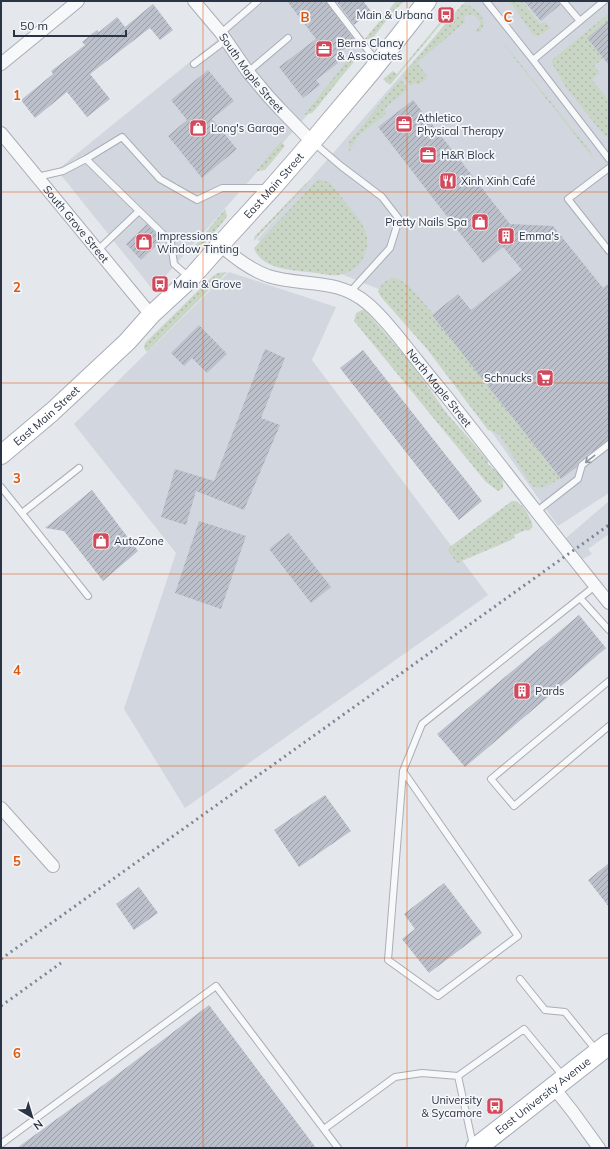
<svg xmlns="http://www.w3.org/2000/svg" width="610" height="1149" viewBox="0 0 610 1149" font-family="Mulish,sans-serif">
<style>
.built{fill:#d2d6de}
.grass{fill:url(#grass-dots)}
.building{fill:url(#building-hatch)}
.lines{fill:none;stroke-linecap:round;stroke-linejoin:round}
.service-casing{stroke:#a9aeb7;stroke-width:8}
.minor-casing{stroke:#a9aeb7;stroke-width:14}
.secondary-casing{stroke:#a9aeb7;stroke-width:20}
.primary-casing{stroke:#a3abb8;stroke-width:22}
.service{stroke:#f7f8fa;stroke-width:6}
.minor{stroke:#f7f8fa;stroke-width:12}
.secondary{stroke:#fff;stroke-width:18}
.primary{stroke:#fff;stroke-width:20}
.rail{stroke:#7d8696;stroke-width:3;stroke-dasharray:2 4;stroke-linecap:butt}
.oneway{stroke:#9196a0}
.grid{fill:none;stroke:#df570f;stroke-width:1;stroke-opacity:0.55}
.labels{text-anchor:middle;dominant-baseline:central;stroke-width:3.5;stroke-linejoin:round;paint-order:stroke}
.poi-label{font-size:11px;fill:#2b3445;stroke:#f4f6f9;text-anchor:start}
.street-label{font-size:11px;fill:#2b3445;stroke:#f4f6f9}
.grid-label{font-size:13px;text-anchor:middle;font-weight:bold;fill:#df570f;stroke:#f4f6f9;stroke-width:3.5;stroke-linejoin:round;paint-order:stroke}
</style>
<defs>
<pattern id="grass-dots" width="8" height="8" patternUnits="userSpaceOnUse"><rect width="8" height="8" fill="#c9d6c5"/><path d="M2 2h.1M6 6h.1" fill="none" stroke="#adb8ab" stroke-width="1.8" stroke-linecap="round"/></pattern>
<pattern id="building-hatch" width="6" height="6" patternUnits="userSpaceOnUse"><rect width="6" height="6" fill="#bbc0ca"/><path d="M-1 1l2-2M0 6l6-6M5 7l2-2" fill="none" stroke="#989da6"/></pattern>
</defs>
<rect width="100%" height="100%" fill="#e4e7ec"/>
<path class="built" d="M265 1H335L369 45 153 290 57 170Z
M466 1H609V493L558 526 396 296 257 240Z
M229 272 336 307 312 360 488 595 185 808 124 709 176 553 74 424Z
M609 501V534L588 549 592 554 583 559 566 538Z"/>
<path class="grass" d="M396 1H404L393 12 372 39H365Z
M509 1H522L540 24 545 22 551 28 538 36 533 35 516 10Z
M463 4C476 6 492 22 478 33L475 32 480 25V22L473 14 464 16 465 22 417 63 427 76 426 79 418 85 415 83 410 86 403 76V75L450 18Z
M456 6 390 85 383 79 393 71 397 74 450 10Z
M609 13V20L587 38 603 58 594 66 600 73 592 80 609 100V138L604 135 567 89 552 63V60Z
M504 45 506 46 591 152 593 158Z
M350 57 354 61 315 110 312 113 304 115Z
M399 80H401L408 89 407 90 385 108 386 113 385 115 358 136 349 152V142Z
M281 141 285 146 265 170 259 171H256Z
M318 179 328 182 332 185C340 196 360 218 365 230 372 247 362 269 343 274 334 277 325 274 316 273 296 270 262 271 254 248Z
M311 180 254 241 255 236 261 230 305 184Z
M225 209 227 216 226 218 199 251 191 250Z
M227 272 147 352 144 348 145 343 213 276 218 273Z
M393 278C406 278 422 302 431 311L433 314 432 315 560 478C550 485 544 490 532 486L499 434 488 430 427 349 381 297 378 292C380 285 387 279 393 278Z
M364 309 411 363 448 415 474 444 488 461V464L502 476 503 483V488L498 491 486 482 354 321 356 313Z
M512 501H516C526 508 530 516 533 527L528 531 526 530 514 535 515 537 511 540 457 563 447 549Z"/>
<path class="building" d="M287 1H326L355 41 334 57 338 63 316 80 320 85 303 98 279 67 316 39Z
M336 1H363L371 11 354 25Z
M524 1H559L560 5 541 21Z
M153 4 173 30 160 40 150 28 90 74 110 99 87 117 67 92 35 118 21 100 53 74 51 71 85 45 82 42 97 30 99 32 117 17 125 27Z
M609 20V65L587 38Z
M208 70 234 101 212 119 237 149 202 178 168 136 187 120 171 100Z
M413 100 510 224 553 226 603 288 609 283V440L579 461 577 467 561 479 432 315 458 294 471 310 522 270 503 247 483 263 378 127Z
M147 224 162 240 141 260 126 244Z
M199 325 227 354 207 373 192 358 184 366 171 353Z
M265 349 285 358 261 418 280 425 244 510 196 491 186 525 161 517 175 469 214 481Z
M363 350 482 501 459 520 340 368Z
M92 490 138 551 103 581 64 531 45 528Z
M199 521 246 536 221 609 175 593Z
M289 533 331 587 311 603 269 549Z
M579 615 606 648 465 767 437 734Z
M325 795 351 831 299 867 274 830Z
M609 863V907L588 880Z
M444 883 482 933 429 973 402 939 415 929 404 914Z
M139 887 158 913 134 930 116 904Z
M209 1005 316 1148H17L102 1086Z"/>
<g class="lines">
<defs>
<path id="service" d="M330 1 377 62
M486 1 533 60 609 159
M563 1 580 21
M221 33 258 1
M533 60 604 1
M194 64 226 40
M248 72 288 38
M314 143 341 166 382 197 399 219 390 248 350 292
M86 159 122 137 160 179 197 200 222 188H267
M609 168 568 199 609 251
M37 177 63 171 86 159 171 242 174 264 190 278
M98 250 139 211
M1 487 88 596
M537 511 578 479 582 465 609 444
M22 513 79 468
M580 598 609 630
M609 681 491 779 514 806 609 726
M403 771 388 960 438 996 518 936 403 771 422 724 595 586
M520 979 545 1010 565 1012 596 1050
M324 1129 395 1077 422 1073 458 1076
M1 1144 216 986 338 1148
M473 1145 458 1076 524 1029 563 1076"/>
<g id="minor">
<path id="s1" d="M194 1 221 33 248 72 268 96 280 109 312 142"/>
<path d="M1 64 78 1"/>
<path id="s2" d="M1 133 151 315"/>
<path id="s3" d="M220 245C234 257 249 269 268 276 303 287 337 277 368 304 382 316 393 330 404 344 417 360 429 376 442 391 498 461 552 533 609 603"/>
<path d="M1 808 53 866"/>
<path d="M554 1088 573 1112 599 1148"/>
</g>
<g id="secondary">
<path id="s4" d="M1 455 52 412 127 342 151 315 190 279 220 245 272 188 312 142 371 72 427 1"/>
</g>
<g id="primary">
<path id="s5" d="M476 1148 609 1044"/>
</g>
</defs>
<use href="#service" class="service-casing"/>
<use href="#minor" class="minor-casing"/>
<use href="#secondary" class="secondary-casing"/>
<use href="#primary" class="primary-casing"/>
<use href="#service" class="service"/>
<use href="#minor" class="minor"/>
<use href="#secondary" class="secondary"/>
<use href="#primary" class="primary"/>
<path class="rail" d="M1 959 609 525
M1 1006 61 963"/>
</g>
<defs><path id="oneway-shaft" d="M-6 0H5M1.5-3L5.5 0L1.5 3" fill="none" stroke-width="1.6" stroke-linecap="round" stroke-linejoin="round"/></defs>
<use class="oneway" href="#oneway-shaft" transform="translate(590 459) rotate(142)"/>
<path class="grid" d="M203 1V1148M407 1V1148M1 192H609M1 383H609M1 574H609M1 766H609M1 958H609"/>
<defs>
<symbol id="bus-square" viewBox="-11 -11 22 22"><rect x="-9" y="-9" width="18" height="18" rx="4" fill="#d1495b" stroke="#f4f6f9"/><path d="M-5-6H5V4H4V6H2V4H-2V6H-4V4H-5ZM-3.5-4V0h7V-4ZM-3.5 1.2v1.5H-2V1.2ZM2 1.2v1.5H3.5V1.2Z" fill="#fff"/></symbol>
<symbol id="office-square" viewBox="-11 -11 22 22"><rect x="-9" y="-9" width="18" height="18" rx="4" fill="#d1495b" stroke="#f4f6f9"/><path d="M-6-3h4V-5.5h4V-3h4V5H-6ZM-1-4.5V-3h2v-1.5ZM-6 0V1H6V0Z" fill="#fff"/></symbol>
<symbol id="shop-square" viewBox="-11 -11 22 22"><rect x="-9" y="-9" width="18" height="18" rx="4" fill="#d1495b" stroke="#f4f6f9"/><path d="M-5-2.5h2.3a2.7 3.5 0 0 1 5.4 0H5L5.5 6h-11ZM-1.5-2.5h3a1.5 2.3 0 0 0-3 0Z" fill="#fff"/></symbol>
<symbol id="restaurant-square" viewBox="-11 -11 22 22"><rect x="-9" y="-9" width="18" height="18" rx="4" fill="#d1495b" stroke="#f4f6f9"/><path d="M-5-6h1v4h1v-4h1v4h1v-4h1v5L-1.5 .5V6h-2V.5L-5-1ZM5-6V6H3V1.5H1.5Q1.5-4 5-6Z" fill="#fff"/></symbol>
<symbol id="building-square" viewBox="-11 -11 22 22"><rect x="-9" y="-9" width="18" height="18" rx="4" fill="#d1495b" stroke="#f4f6f9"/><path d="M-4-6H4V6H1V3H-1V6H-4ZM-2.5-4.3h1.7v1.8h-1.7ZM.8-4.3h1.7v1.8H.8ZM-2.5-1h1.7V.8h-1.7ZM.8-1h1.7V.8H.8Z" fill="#fff"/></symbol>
<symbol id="supermarket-square" viewBox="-11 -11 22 22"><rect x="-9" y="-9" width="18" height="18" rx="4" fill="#d1495b" stroke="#f4f6f9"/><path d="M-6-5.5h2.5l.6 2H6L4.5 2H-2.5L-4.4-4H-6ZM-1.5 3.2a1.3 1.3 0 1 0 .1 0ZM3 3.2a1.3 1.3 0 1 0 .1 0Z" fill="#fff"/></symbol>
</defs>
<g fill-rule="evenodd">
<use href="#bus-square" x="436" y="5" width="20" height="20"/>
<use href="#office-square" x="314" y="39" width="20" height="20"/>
<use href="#office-square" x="394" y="114" width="20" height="20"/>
<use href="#shop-square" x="188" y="118" width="20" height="20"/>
<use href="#office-square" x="418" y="145" width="20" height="20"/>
<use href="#restaurant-square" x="438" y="171" width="20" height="20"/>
<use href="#shop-square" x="470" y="212" width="20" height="20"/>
<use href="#building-square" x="496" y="226" width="20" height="20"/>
<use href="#shop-square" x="134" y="232" width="20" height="20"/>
<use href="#bus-square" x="150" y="274" width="20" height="20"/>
<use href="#supermarket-square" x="535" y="368" width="20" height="20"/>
<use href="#shop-square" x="91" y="531" width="20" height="20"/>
<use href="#building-square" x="512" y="681" width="20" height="20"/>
<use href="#bus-square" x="485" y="1096" width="20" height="20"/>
</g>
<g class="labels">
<g class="poi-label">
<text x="433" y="15" text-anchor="end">Main &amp; Urbana</text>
<text x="337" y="43">Berns Clancy<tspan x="337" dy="13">&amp; Associates</tspan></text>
<text x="417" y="118">Athletico<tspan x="417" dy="13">Physical Therapy</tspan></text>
<text x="211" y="128">Long's Garage</text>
<text x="441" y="155">H&amp;R Block</text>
<text x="461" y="181">Xinh Xinh Café</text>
<text x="467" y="222" text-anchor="end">Pretty Nails Spa</text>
<text x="157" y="236">Impressions<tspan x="157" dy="13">Window Tinting</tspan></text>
<text x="519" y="236">Emma's</text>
<text x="173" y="284">Main &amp; Grove</text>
<text x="532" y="378" text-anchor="end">Schnucks</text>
<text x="114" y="541">AutoZone</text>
<text x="535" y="691">Pards</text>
<text x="482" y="1100" text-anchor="end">University<tspan x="482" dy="13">&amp; Sycamore</tspan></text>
</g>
<g class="street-label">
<text stroke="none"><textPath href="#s1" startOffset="92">South Maple Street</textPath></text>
<text stroke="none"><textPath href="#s4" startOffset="384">East Main Street</textPath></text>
<text stroke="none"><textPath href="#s2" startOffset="118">South Grove Street</textPath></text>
<text stroke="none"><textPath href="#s3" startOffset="273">North Maple Street</textPath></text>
<text stroke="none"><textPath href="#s4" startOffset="60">East Main Street</textPath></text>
<text stroke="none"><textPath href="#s5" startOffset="85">East University Avenue</textPath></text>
</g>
</g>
<g class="grid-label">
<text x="305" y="22">B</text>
<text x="508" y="22">C</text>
<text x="17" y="100">1</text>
<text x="17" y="292">2</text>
<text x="17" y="483">3</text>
<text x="17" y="675">4</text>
<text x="17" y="866">5</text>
<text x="17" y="1058">6</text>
</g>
<rect width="610" height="1149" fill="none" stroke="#2b3445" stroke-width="4"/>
<g transform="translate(32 1117) rotate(142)" stroke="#f4f6f9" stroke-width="3" paint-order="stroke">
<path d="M0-3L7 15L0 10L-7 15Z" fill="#2b3445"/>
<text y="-6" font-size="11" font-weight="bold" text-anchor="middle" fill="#2b3445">N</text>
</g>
<path d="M14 30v6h112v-6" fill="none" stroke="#2b3445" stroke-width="2"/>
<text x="20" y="30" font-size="12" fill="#2b3445" stroke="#f4f6f9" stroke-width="3" paint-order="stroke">50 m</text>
</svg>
